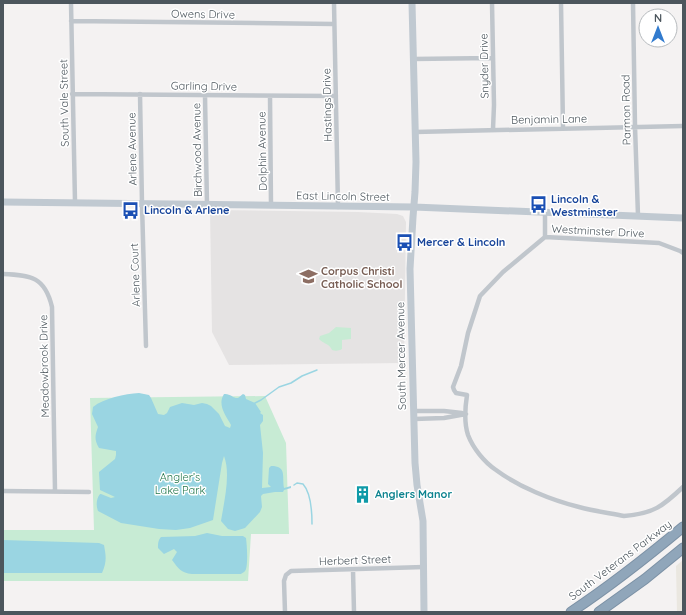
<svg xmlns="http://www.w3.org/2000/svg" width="686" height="615" viewBox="0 0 686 615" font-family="Quicksand,sans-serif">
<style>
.commercial{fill:#eae7e0}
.education{fill:#e5e3e3}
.green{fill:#c7ebd4}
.water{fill:#9ad5e2}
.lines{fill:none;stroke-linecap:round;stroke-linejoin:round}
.stream{stroke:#9ad5e2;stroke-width:1.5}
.highway-casing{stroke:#7c91a5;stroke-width:11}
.street{stroke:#c0c6cc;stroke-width:4.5}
.secondary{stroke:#c0c9d1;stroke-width:7}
.highway{stroke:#90a6ba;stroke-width:9}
.labels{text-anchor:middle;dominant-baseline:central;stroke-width:3;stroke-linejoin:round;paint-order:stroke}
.street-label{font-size:11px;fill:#4c565d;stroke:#fff}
.transit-label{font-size:11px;font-weight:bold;fill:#164399;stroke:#fff;text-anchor:start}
.education-label{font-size:11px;font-weight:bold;fill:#785e54;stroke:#fff;text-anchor:start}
.park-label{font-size:11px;fill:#24774b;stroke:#fff}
.culture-label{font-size:11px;font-weight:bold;fill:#0d838f;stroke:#fff;text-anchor:start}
</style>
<rect width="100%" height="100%" fill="#f4f2f2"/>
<path class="commercial" d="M683 560V612H677L676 566Z"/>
<path class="education" d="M210 210 358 212 397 214 403 216 406 222 404 363 229 365 212 332Z"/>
<path class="green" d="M336 327 351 328V339L342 340V349C339 351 335 351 332 350 329 343 323 344 319 339L320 336 329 333Z
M265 396 286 443 289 534H251L248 581H3V530H94L90 398Z"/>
<path class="water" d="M139 393 149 395 151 398 158 414 164 415 167 413 170 407 182 403 194 405 202 403 207 404 211 406 219 414 225 426 230 428 231 425C226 416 217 405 224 394 230 393 234 399 238 398 240 397 241 395 243 394L245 395 246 399 255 403 261 412 260 413 263 415V421L260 425 263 453 262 488 271 487 268 484 269 468 271 466C287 466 282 476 284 488L291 486V488L284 490 283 492H275L263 494 261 496 262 507 260 512 245 528 235 531 228 529 221 521C224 502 231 474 224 456L222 463 213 520 190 528 176 530 159 529 121 523 98 511C96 506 96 499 100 494H101L111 498 115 497 100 490 99 472 115 459 116 455V451L99 448C94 439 95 436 98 427L92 414 93 407C104 398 125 394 139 393Z
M207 533 222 536H243L246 538C247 546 248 562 246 569 245 572 244 572 241 574H192C181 573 178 568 172 560L177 552 174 549 164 554 158 548C158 544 158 540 161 537L195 536Z
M3 540 99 543 104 545C106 556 107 562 102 573H3Z"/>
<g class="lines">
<path class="stream" d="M255 403 261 400 279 387 291 383 302 376 317 370
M294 485 297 483 303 484C311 493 312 512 312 524"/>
<defs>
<path id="highway" d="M571 612C610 586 647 557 683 527
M599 612 645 579 683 548"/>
</defs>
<use href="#highway" class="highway-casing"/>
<path class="street" d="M71 3 75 202
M334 3 338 207
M492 3 494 105 493 129
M561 3 563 128
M633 3 635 126 638 216
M71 21 334 24
M413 59 492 58
M72 94 336 96
M140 94 142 204 146 346
M205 96 207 205
M270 96 271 206
M415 132 683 126
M545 237V212
M683 253 680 251 659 243 545 237 503 272 480 296 468 333 461 366 453 387 454 390 456 393 467 395C465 408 464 423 468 435 473 448 484 462 496 470 519 487 551 500 579 507 594 511 609 513 624 516 653 514 663 506 683 487
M3 274C31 275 45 277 52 307L55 491
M414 411H444L462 413
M414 419 444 418 466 414
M3 491 89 492
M353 570 354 612
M285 612 284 581 286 575 291 571 424 567"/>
<path class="secondary" d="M412 3 416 162 415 192 413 217 410 269 415 463 417 485 423 521 424 612
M3 202 414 207 683 218"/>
<use href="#highway" class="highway"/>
</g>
<defs>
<symbol id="bus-bare" viewBox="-9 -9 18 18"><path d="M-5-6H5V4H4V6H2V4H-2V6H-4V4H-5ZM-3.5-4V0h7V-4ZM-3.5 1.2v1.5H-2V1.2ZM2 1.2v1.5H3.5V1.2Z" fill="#1a4fb4" stroke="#fff" stroke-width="2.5" paint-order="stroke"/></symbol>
<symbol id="school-bare" viewBox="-9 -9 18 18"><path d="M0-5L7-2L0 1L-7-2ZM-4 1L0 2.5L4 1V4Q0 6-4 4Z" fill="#8d6e63" stroke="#fff" stroke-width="2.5" paint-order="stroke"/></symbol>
<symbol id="building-bare" viewBox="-9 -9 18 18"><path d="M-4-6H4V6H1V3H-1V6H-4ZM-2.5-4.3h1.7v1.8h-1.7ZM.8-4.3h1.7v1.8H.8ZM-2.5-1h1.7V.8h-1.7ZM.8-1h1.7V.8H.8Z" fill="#0f9aa8" stroke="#fff" stroke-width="2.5" paint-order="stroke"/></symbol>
</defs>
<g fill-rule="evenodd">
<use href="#bus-bare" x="526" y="192" width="25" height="25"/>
<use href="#bus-bare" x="118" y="198" width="25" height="25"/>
<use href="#bus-bare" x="392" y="230" width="25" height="25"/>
<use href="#school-bare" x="296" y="264" width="25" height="25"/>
<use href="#building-bare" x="350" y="482" width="25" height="25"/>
</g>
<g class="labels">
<g class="street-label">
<text transform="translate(203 14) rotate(1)">Owens Drive</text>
<text transform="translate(484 66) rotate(-91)">Snyder Drive</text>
<text transform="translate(204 86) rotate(1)">Garling Drive</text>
<text transform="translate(64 103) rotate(-91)">South Vale Street</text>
<text transform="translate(327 105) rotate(-91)">Hastings Drive</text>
<text transform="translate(626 110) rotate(-91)">Parmon Road</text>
<text transform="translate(549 119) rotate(-1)">Benjamin Lane</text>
<text transform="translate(132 149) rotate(-91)">Arlene Avenue</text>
<text transform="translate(197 150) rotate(-91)">Birchwood Avenue</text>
<text transform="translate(262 151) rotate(-91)">Dolphin Avenue</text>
<text transform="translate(343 196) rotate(1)">East Lincoln Street</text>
<text transform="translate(598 231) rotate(3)">Westminster Drive</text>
<text transform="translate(135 275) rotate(-92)">Arlene Court</text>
<text transform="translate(401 356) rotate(-91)">South Mercer Avenue</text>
<text transform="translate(44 366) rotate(-91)">Meadowbrook Drive</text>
<text transform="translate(355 560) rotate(-2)">Herbert Street</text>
<text transform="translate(620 560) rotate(-37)">South Veterans Parkway</text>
</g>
<g class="transit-label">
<text x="551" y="199">Lincoln &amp;<tspan x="551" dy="13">Westminster</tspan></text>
<text x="144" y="210">Lincoln &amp; Arlene</text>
<text x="417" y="242">Mercer &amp; Lincoln</text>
</g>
<g class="education-label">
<text x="321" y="271">Corpus Christi<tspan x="321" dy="13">Catholic School</tspan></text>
</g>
<g class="park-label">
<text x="180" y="477">Angler’s<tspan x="180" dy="13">Lake Park</tspan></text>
</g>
<g class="culture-label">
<text x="375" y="494">Anglers Manor</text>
</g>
</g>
<rect width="686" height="615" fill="none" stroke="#4c565d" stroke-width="8"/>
<g transform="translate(658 28)"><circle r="19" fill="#ffffff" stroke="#b7bbbe"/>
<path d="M0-3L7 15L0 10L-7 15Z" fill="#327bce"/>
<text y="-6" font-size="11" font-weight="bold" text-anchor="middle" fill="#4c565d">N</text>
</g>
</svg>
